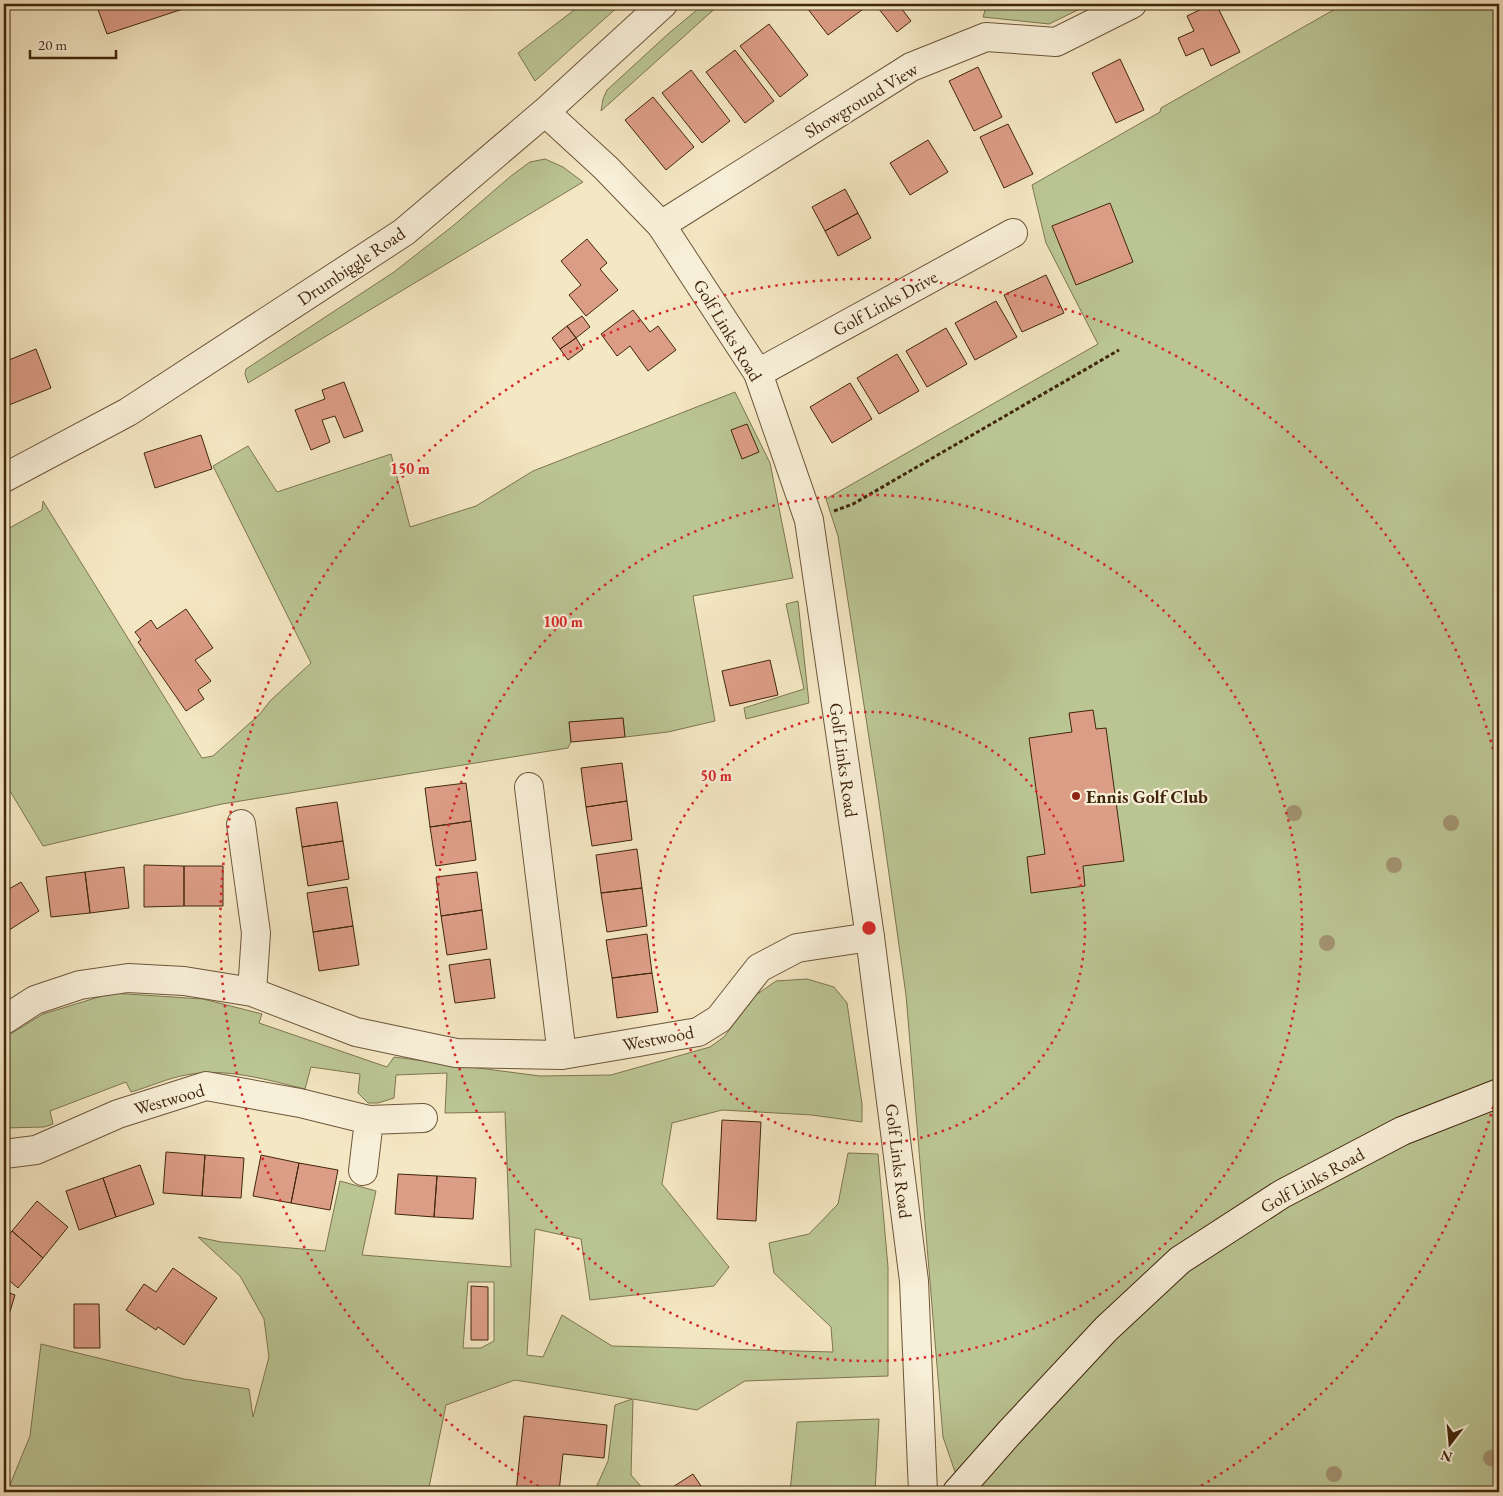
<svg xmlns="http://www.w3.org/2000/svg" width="1503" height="1496" viewBox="0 0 1503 1496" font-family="'EB Garamond',serif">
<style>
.green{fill:#bbc594;stroke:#7e7650;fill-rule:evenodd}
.building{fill:#dc9d86;stroke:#40260c}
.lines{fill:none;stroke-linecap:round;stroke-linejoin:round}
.minor-casing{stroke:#6d563a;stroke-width:30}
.tertiary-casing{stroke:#6d563a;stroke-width:30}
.secondary-casing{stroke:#40260c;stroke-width:30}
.path{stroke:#40260c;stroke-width:3;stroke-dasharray:4 2.5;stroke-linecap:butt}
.minor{stroke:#f8efd8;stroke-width:28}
.tertiary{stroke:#f8efd8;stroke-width:28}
.secondary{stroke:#f8efd8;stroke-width:28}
.tree{fill:#a29371}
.ring{fill:none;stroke:#d62828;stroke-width:2.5;stroke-dasharray:2.5 5}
.poi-dot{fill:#8f2418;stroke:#f8efd8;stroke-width:2}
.labels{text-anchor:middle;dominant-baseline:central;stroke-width:4.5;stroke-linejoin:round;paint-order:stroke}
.street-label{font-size:18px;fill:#40260c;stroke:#f8efd8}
.poi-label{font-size:18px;font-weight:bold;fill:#40260c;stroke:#f8efd8;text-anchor:start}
.centre{fill:#d62828;stroke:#f8efd8;stroke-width:2.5}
.ring-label{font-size:15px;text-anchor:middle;font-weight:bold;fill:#d62828;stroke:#f8efd8;stroke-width:4.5;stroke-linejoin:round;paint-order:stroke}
</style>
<rect width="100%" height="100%" fill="#f4e7c3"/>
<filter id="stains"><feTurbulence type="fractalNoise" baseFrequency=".004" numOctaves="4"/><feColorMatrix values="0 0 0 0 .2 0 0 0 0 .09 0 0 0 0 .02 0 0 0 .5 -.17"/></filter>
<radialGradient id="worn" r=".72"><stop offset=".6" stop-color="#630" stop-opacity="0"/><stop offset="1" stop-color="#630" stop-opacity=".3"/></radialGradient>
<path class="green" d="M582 4H621L535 81 518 53Z
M704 4H720L601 111 603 99 607 90 668 34Z
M987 4H1090L1049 24 983 17Z
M1344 4H1499V1492H962L943 1437 906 995 878 796 838 536 826 499 1098 344 1046 243 1032 185 1160 112 1161 108Z
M545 159 563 167 583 182 248 383 245 374 246 369 394 272 454 225 511 176 530 162Z
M735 392 770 463 793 578 693 596 715 721 668 732 625 737 623 718 570 722 571 742 568 748 222 804 43 846 4 781V531L42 510 43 501 202 758 213 756 260 714 270 701 311 663 213 466 248 446 277 492 391 454 410 527 476 506 533 471Z
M798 601 809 703 746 719 744 708 804 689 786 604Z
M807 979 834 987 847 1003 862 1104V1122L812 1115 722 1110 672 1123 662 1184 729 1267 714 1286 590 1300 581 1239 535 1229 527 1355 543 1357 562 1315 612 1346 833 1352 831 1327 774 1273 769 1243 809 1234 838 1204 848 1153 878 1154 888 1267V1376L745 1381 697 1410 633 1399 631 1475 646 1492H594L608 1461 615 1405 632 1399 515 1380 446 1405 428 1492H7L30 1436 41 1344 184 1379 249 1389 253 1417 269 1357 264 1319 240 1276 198 1237 221 1242 325 1251 340 1181 376 1191 362 1255 511 1267 505 1112 445 1113 447 1073 396 1075 394 1098 378 1103H368L358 1093 360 1074 311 1067 305 1089C267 1080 226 1067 186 1075 168 1078 149 1087 131 1092L126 1082 50 1111 53 1124 44 1127 4 1128V1038L43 1014 112 993 203 999 262 1014 259 1023 387 1067 394 1057 540 1076 611 1075 710 1047 724 1037 756 995 776 981ZM468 1282H494V1341L481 1348H463Z
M879 1419 875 1492H790L797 1422Z"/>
<path class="building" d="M96 4H198L107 34Z
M804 4H870L828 35Z
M875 4H898L911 21 897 32Z
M1212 4H1216L1240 52 1211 66 1203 48 1186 56 1178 38 1194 31 1187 16Z
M769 24 808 75 780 97 740 46Z
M735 50 774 101 745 123 706 72Z
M1120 59 1144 110 1116 123 1092 73Z
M978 67 1002 117 974 131 949 81Z
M691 70 730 121 702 143 662 93Z
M653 97 694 147 666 170 625 120Z
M1008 124 1033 174 1004 188 980 137Z
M928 140 948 172 910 195 890 163Z
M845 189 858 213 825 231 812 207Z
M1110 203 1133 262 1076 285 1052 226Z
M858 213 871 238 838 256 825 231Z
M587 239 607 263 600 269 618 290 586 316 569 295 581 285 561 261Z
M1046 275 1064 313 1022 332 1004 295Z
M996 301 1017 337 975 360 955 323Z
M633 310 650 332 658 326 676 350 648 371 630 346 617 356 601 334Z
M582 316 590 327 576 338 567 326Z
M567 326 576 338 560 349 552 338Z
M946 328 967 364 927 387 906 351Z
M576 338 583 349 568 360 560 349Z
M36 349 51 388 4 407V362Z
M897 354 919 391 879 414 857 378Z
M344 382 363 431 344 438 335 416 322 420 330 442 311 450 295 410 325 399 322 390Z
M850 383 872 419 832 443 810 407Z
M747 424 759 452 742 459 731 430Z
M201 435 212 469 155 488 144 453Z
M186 609 213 648 195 660 211 681 198 690 204 699 186 711 138 642 141 640 135 632 151 620 157 629Z
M770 660 778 695 730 706 722 671Z
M1093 710 1096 729 1106 728 1124 861 1083 866 1085 886 1031 893 1027 857 1045 854 1029 738 1072 732 1069 713Z
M623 718 625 737 571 742 569 722Z
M622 763 627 801 586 807 581 768Z
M466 783 471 821 430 827 425 788Z
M627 801 632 840 592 846 586 807Z
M337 802 343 841 302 847 296 808Z
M471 821 476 860 436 866 430 827Z
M343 841 349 879 308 886 302 847Z
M637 849 642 888 601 893 596 855Z
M144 865 184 866V906L144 907Z
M184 866H223V906H184Z
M124 867 129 908 90 913 85 872Z
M85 872 90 913 51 917 46 877Z
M477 872 482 910 441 916 436 877Z
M21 882 39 911 6 932 4 928V892Z
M347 887 353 926 313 932 307 893Z
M642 888 647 926 607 932 601 893Z
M482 910 487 949 447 955 441 916Z
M353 926 359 965 319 971 313 932Z
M647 934 652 973 612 978 606 940Z
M490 959 495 998 455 1003 449 965Z
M652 973 658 1012 617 1018 612 978Z
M722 1120 761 1122 756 1221 717 1219Z
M166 1152 205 1155 202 1196 163 1193Z
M205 1155 244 1158 241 1198 202 1196Z
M261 1155 299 1163 291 1203 253 1196Z
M299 1163 338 1170 330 1210 291 1203Z
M140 1165 154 1204 116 1217 103 1178Z
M398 1174 437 1176 434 1217 395 1214Z
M437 1176 476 1178 473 1219 434 1217Z
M103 1178 116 1217 79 1230 66 1191Z
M37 1201 68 1227 43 1258 12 1231Z
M12 1231 43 1258 18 1288 4 1276V1241Z
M173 1268 217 1298 184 1345 158 1327 156 1330 126 1310 144 1284 156 1292Z
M471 1286 488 1287V1340H471Z
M4 1291 15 1295 4 1331Z
M74 1304H99L100 1348H74Z
M524 1416 607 1425 604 1458 563 1454 559 1492H516Z
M693 1474 705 1492H665Z"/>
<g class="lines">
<defs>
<path id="minor" d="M661 225 911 67 986 37 1056 42 1132 4
M758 373 1013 233
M529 787 562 1055
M241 824 256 933 252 992
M4 1020 35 1000 80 985 128 978 184 981 252 992 356 1032 456 1053 562 1055 698 1032 719 1019 759 968 797 948 870 937
M4 1154 36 1150 118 1114 206 1086 300 1103 369 1120 423 1118
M363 1171 369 1120"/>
<path id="tertiary" d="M545 112 606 168 661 225 758 373 809 520 870 937 914 1281 923 1492
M4 478 128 412 404 232 545 112 663 4"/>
<path id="secondary" d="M957 1492 1010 1432 1106 1329 1180 1260 1282 1194 1402 1131 1499 1093"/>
</defs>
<use href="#minor" class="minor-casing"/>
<use href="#tertiary" class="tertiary-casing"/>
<use href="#secondary" class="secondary-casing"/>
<path class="path" d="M834 511 853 504 1119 350"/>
<use href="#minor" class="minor"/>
<use href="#tertiary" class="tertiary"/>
<use href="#secondary" class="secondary"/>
</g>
<g class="tree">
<circle cx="1294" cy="813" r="8"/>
<circle cx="1451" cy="823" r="8"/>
<circle cx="1394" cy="865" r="8"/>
<circle cx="1327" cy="943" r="8"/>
<circle cx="1491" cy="1458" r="8"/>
<circle cx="1334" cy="1474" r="8"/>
</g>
<g class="ring">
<circle cx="869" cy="928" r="216"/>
<circle cx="869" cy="928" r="433"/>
<path d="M1499 1085A649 649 0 0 1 1194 1490M545 1490A649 649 0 1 1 1499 771"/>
</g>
<circle class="poi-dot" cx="1076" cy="796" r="5"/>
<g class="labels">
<g class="street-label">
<text transform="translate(861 100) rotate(-31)">Showground View</text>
<text transform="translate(351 266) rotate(-34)">Drumbiggle Road</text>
<text transform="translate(885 303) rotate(-29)">Golf Links Drive</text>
<text transform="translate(728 330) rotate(59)">Golf Links Road</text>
<text transform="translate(844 760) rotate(82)">Golf Links Road</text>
<text transform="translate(658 1038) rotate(-11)">Westwood</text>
<text transform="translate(169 1099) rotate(-16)">Westwood</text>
<text transform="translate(899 1161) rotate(83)">Golf Links Road</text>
<text transform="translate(1312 1180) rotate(-29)">Golf Links Road</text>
</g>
<g class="poi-label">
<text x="1086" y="796">Ennis Golf Club</text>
</g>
</g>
<circle cx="869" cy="928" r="8" class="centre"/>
<g class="ring-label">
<text x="410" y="474">150 m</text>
<text x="563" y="627">100 m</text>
<text x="716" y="781">50 m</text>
</g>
<rect width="1503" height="1496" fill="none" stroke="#f4e7c3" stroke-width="20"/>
<rect x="5" y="5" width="1493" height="1486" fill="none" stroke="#40260c" stroke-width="2.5"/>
<rect x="10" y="10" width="1483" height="1476" fill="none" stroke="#40260c"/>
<g transform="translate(1450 1444) rotate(196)" stroke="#f8efd8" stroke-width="4" paint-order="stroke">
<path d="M0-4L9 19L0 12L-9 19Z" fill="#40260c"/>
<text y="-8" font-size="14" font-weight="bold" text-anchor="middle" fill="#40260c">N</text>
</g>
<path d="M30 50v8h86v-8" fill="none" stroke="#40260c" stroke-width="2.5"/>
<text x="38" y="50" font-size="15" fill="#40260c" stroke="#f8efd8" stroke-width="4" paint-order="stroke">20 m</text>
<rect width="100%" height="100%" filter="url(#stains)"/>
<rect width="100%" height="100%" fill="url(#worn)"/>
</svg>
